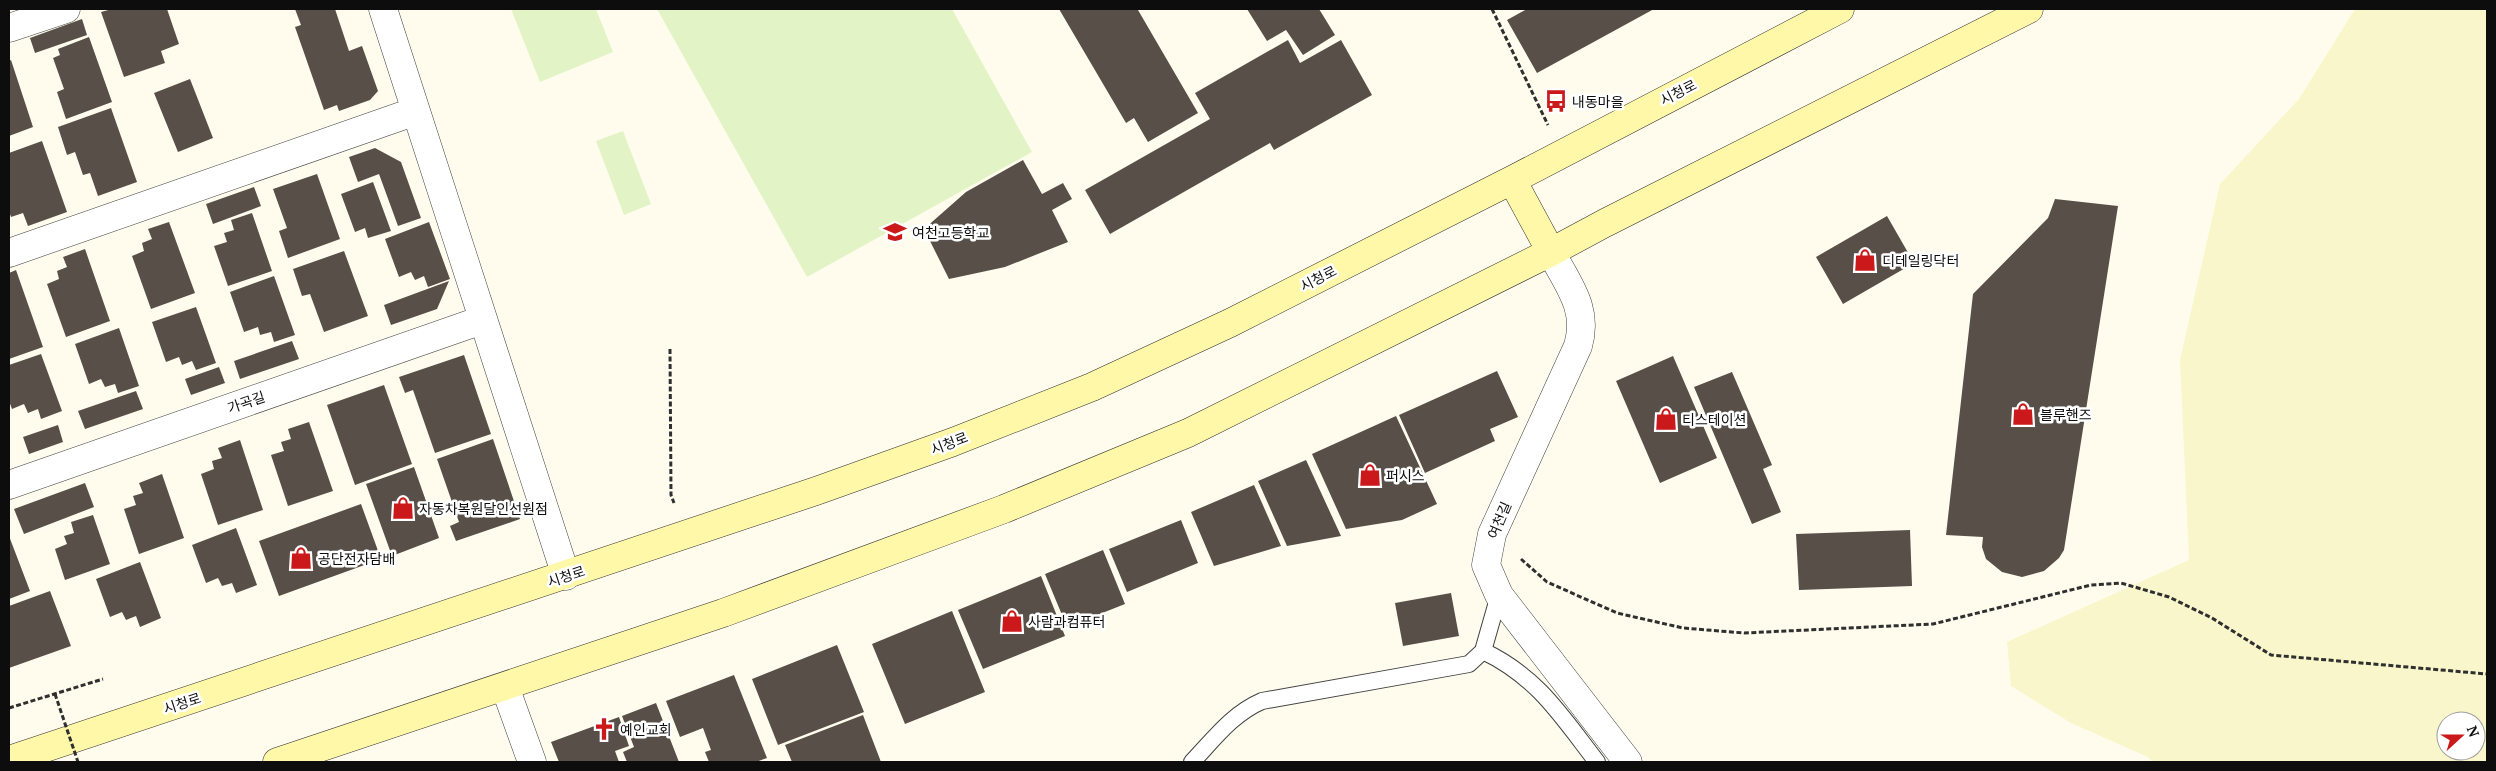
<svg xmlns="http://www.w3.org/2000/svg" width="2496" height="771" viewBox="0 0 2496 771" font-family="'PT Serif','Noto Sans KR',serif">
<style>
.farmland{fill:#f8f6ca;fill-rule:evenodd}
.pitch{fill:#e2f4c6}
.building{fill:#574f48}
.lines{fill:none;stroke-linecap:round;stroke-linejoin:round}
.lane-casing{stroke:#404040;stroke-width:18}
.street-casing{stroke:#404040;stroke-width:29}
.secondary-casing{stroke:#2f2f2f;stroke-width:29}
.path{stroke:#2f2f2f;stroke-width:3;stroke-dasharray:5 2.5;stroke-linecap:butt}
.lane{stroke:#fff;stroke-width:16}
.street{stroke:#fff;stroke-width:28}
.secondary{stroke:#fff8a8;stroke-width:28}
.path-bridge{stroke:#2f2f2f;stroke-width:3;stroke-dasharray:5 2.5;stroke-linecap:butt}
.labels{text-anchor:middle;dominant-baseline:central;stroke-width:5;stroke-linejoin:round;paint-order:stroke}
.street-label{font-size:14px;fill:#0d0d0d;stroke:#fff}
.poi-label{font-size:14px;fill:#0d0d0d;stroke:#fff;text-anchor:start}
</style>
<rect width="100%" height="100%" fill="#fffced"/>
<path class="farmland" d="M2355 9H2487V762H2153L2148 757 2071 723 2011 686 2007 642 2189 560 2180 360 2220 184 2299 99ZM2446 721H2476V751H2446Z"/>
<path class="pitch" d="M511 9H596L613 52 540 82Z
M657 9H952L1032 152 807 277Z
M623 131 651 204 624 215 596 141Z"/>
<path class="building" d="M112 9H167L179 44 161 51 165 63 124 77 101 12Z
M295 9H335L349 51 362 46 378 91 370 100 339 111 337 105 324 110 295 27 301 25Z
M1059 9H1139L1138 10 1198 113 1148 142 1134 118 1126 123Z
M1247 9H1319L1335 35 1303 55 1286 30 1267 41Z
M1527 9H1654L1537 73 1507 20Z
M82 19 87 35 35 53 30 38Z
M89 37 112 102 66 119 57 92 64 89 53 58 60 55 58 49Z
M1288 40 1300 63 1341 40 1372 95 1274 150 1270 143 1110 234 1085 190 1210 119 1195 93Z
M11 60 33 127 9 136V61Z
M190 79 213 138 178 152 154 93Z
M111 108 137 182 98 196 90 173 83 175 75 152 67 155 58 127Z
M42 141 67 212 28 226 23 213 11 217 9 211V153Z
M375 148 401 162 421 218 398 226 379 174 358 182 349 157Z
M1023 160 1042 194 1063 183 1072 199 1052 210 1068 242 1005 267 949 279 924 229 966 192Z
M317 174 340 239 288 258 279 231 287 228 273 189Z
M373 182 391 231 368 238 365 228 355 232 341 194Z
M254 187 261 206 213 224 206 204Z
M2055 199 2118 206 2064 550 2059 558 2044 571 2022 577 2002 572 1986 559 1982 547 1983 537 1946 535 1973 294 2048 218Z
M252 213 272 271 228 286 214 246 227 242 224 233 234 230 231 220Z
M1887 216 1914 263 1843 304 1816 257Z
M169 222 195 293 151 309 132 256 144 251 142 243 152 239 148 229Z
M429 222 450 279 428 287 424 276 415 280 411 272 399 277 385 239Z
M85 249 110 321 66 337 47 284 59 279 57 271 67 267 63 257Z
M344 251 368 316 324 332 310 294 302 296 293 269Z
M16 270 43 347 9 359V273Z
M274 276 295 335 274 342 271 332 260 335 258 327 244 332 230 292Z
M449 281 437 309 391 325 384 305Z
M196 307 216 363 196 370 192 361 182 365 179 357 166 362 152 322Z
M119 328 139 386 118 393 115 384 105 387 101 379 89 384 75 344Z
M292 341 299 359 240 379 234 361Z
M41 354 62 411 41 419 38 409 28 413 24 404 12 409 9 401V365Z
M464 355 491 434 435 453 413 390 405 393 399 377Z
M1673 356 1717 458 1660 483 1616 381Z
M219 367 225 383 191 395 185 379Z
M1497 371 1518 417 1490 429 1495 441 1425 473 1399 415Z
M1732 372 1772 465 1763 469 1781 512 1752 524 1694 387Z
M384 385 412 464 355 485 327 405Z
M136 391 143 409 85 429 78 411Z
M1396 416 1437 504 1402 520 1346 529 1312 454Z
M309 422 333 491 288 506 271 455 284 451 281 442 291 439 288 429Z
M58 425 63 442 29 454 23 437Z
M493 439 520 519 456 541 450 526 459 522 437 459Z
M240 440 263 510 218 525 201 474 214 469 212 461 222 458 218 448Z
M1306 460 1341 536 1287 546 1258 481Z
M414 467 439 538 392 556 366 484Z
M162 474 184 538 139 554 124 509 136 505 133 496 143 493 139 483Z
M85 483 94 507 24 534 14 509Z
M1254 485 1281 546 1214 566 1191 512Z
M361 504 381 559 279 596 259 541Z
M93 515 110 564 65 580 55 549 67 544 64 536 74 533 71 522Z
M1181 520 1198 563 1127 592 1109 549Z
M236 528 257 585 236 593 232 583 222 586 218 578 206 583 192 545Z
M1910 530 1912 586 1799 590 1796 534Z
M9 536 30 591 9 599Z
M1103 550 1125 604 1067 627 1045 574Z
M140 562 161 618 140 627 136 616 126 620 122 612 110 617 96 579Z
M1041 576 1065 636 983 669 958 610Z
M50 591 71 646 9 668V606Z
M1451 593 1459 636 1403 646 1395 603Z
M952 611 985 692 905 724 872 644Z
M837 645 864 712 778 745 752 679Z
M734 675 767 758 756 762H709L705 752 711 750 703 728 680 737 666 701Z
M656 703 679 762H627L623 752 634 747 622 716Z
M863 715 881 762H792L785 745Z
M619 717 629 746 615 751 619 762H559L551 742Z"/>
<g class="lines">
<defs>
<path id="lane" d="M1483 651C1538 677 1562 717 1597 762
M1192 762C1214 739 1232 714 1262 701L1469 664 1483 651 1499 595"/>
<path id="street" d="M383 9 566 576
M9 28 66 9
M1551 252C1568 285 1589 308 1578 346L1492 534 1486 565 1499 595 1628 762
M9 253 416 111
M9 485 482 320
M505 687 532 762"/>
<path id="secondary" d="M1512 180 1551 252
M9 760 816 491 953 442 1092 387 1230 323 1512 180 1840 9
M277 762 723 613 1004 509 1188 433 1551 252 1605 223 2029 9"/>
</defs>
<use href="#lane" class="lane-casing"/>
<use href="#street" class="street-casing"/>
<use href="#secondary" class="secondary-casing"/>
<path class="path" d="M1492 9 1548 125
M670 349 671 495 674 503
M1521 559 1547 582 1617 613 1683 628 1744 633 1933 624 2091 585 2121 583 2169 597 2212 618 2271 655 2487 674
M9 708 103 679"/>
<use href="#lane" class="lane"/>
<use href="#street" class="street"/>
<use href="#secondary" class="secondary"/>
<path class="path-bridge" d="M55 694 78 762"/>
</g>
<defs>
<symbol id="bus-bare" viewBox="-9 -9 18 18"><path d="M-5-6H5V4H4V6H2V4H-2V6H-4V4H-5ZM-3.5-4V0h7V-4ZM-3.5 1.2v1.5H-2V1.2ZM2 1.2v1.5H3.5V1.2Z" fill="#ca181b" stroke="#fff" stroke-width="2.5" paint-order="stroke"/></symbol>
<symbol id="school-bare" viewBox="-9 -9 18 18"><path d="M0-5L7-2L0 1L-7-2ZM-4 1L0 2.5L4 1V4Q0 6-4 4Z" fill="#ca181b" stroke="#fff" stroke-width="2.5" paint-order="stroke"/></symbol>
<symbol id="shop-bare" viewBox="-9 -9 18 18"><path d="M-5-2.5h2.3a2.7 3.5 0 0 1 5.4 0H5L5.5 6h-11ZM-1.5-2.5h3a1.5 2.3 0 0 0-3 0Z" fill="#ca181b" stroke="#fff" stroke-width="2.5" paint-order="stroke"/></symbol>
<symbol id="church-bare" viewBox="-9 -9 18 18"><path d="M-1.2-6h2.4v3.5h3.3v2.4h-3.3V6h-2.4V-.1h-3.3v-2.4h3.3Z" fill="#ca181b" stroke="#fff" stroke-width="2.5" paint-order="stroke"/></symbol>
</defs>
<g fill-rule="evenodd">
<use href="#bus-bare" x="1540" y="85" width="32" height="32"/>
<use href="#school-bare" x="879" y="216" width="32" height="32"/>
<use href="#shop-bare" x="1849" y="244" width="32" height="32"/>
<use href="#shop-bare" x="2007" y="398" width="32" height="32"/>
<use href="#shop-bare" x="1650" y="403" width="32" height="32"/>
<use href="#shop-bare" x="1354" y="459" width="32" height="32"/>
<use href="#shop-bare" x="387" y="492" width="32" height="32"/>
<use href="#shop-bare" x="285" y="542" width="32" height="32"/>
<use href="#shop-bare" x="996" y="605" width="32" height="32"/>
<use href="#church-bare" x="588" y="713" width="32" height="32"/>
</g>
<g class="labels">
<g class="street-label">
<text transform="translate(1678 92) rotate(-27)">시청로</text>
<text transform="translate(1318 278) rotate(-27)">시청로</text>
<text transform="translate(246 402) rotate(-19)">가곡길</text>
<text transform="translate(949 443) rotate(-21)">시청로</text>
<text transform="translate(1499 520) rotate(-67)">여천길</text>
<text transform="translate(566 576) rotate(-18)">시청로</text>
<text transform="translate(182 703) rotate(-18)">시청로</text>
</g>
<g class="poi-label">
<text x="1572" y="101">내동마을</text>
<text x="912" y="232">여천고등학교</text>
<text x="1882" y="260">디테일링닥터</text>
<text x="2040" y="414">블루핸즈</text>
<text x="1682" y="419">티스테이션</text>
<text x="1386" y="475">퍼시스</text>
<text x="419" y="508">자동차복원달인선원점</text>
<text x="318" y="558">공단전자담배</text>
<text x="1028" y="621">사람과컴퓨터</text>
<text x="620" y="729">예인교회</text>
</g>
</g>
<rect width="2496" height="771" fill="none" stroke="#0d0d0d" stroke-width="20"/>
<g transform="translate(2461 736) rotate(69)"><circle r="24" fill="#ffffff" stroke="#9e9e9e"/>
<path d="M0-4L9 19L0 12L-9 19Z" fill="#ca181b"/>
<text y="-8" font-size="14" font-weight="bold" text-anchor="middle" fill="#0d0d0d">N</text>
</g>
</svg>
